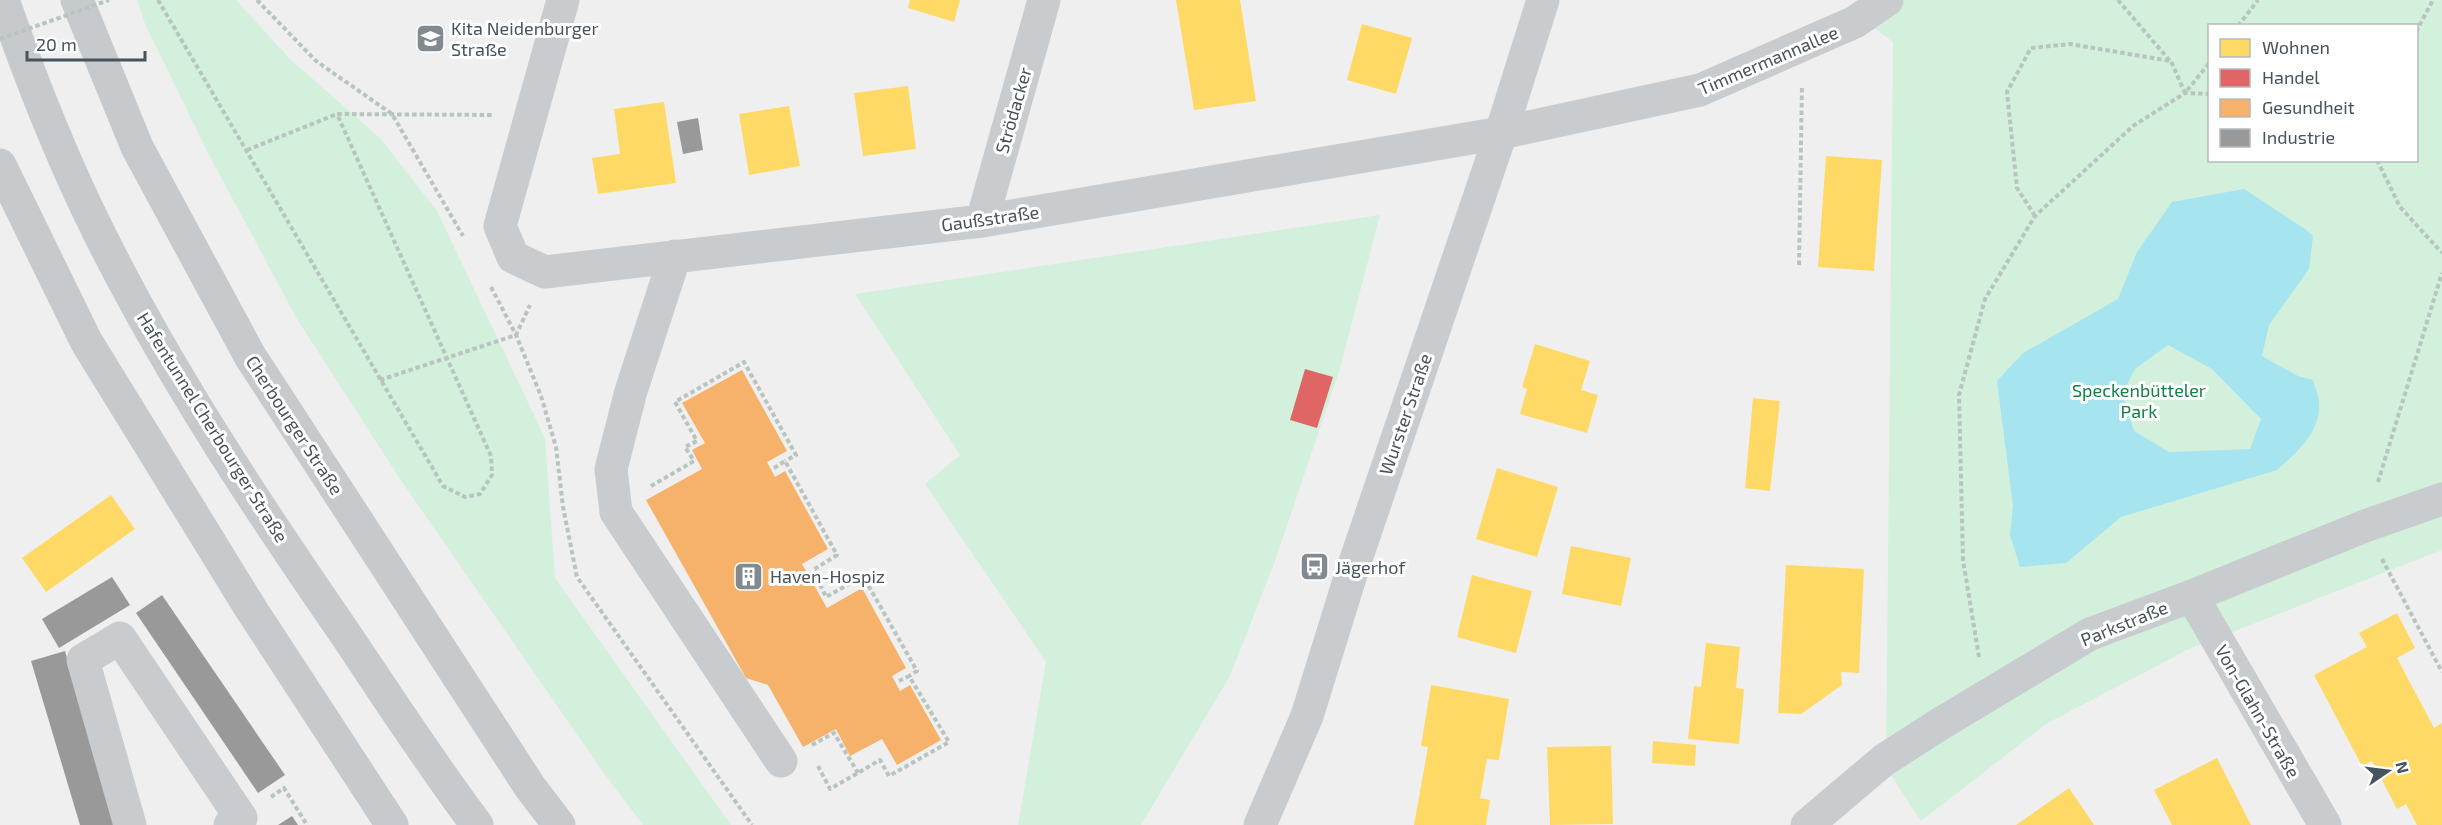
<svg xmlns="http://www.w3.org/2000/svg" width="2442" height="825" viewBox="0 0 2442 825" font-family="'Exo 2',sans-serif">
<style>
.green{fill:#d3f0dc;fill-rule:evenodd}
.water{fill:#a6e4ef;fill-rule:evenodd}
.homes{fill:#ffd966}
.shops{fill:#e06666}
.health{fill:#f6b26b}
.industry{fill:#999}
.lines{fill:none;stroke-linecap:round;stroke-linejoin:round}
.path{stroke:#b7c4bf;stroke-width:4;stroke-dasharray:4.5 3;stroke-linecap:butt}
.minor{stroke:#c9ccce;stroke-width:33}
.major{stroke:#c6cacc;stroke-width:33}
.path-bridge{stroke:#b7c4bf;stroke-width:4;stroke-dasharray:4.5 3;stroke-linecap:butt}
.labels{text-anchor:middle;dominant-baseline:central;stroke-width:6;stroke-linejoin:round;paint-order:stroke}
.poi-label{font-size:18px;fill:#46535c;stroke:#fff;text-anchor:start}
.street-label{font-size:18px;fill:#46535c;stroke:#fff}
.park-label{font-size:18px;fill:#138144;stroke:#fff}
</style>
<rect width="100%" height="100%" fill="#f0efef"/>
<path class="green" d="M137 0H236L291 60 380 138 437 211 545 438 555 578 731 825H643L603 772 400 479 297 319 209 155 145 24Z
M1899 0H2442V550L2189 649 2046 724 1921 821 1886 768 1893 42 1870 25ZM2210 26H2416V160H2210Z
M1380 215 1339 372 1275 561 1230 676 1141 825H1018L1046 662 925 484 960 455 855 294Z"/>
<path class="water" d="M2244 189 2305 229 2313 236 2309 269 2269 325 2262 356 2298 376 2313 380C2315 388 2319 396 2319 404 2321 432 2296 453 2277 470L2121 517 2066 563 2020 567 2010 535 2013 506 1997 381 2023 353 2118 299 2137 252 2172 202ZM2168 345 2212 369 2261 419 2250 449 2169 452 2134 431 2122 394 2135 369Z"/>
<path class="homes" d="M910 0H960L954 22 908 8Z
M1176 0H1240L1256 101 1194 110Z
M1362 24 1412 38 1396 94 1347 80Z
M908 86 916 149 863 156 854 93Z
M664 102 676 183 598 194 592 158 620 154 614 109Z
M789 106 800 166 749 175 739 114Z
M1826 156 1882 160 1874 271 1818 267Z
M1535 344 1590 361 1581 390 1598 395 1587 433 1520 414 1527 389 1522 387Z
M1753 398 1780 401 1770 491 1745 488Z
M1497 468 1558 487 1537 557 1476 539Z
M111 495 135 529 46 592 22 558Z
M1571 546 1631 558 1621 606 1562 594Z
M1786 565 1864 569 1859 673 1841 672 1842 685 1801 714 1778 713Z
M1472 575 1532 591 1516 653 1457 637Z
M2397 613 2415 648 2397 658 2434 728 2442 723V825H2417L2406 804 2397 809 2372 761 2362 766 2314 675 2367 647 2359 633Z
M1706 643 1740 647 1736 688 1744 689 1739 744 1688 739 1694 686 1701 687Z
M1431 685 1509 699 1499 760 1487 759 1480 798 1490 800 1486 825H1414L1428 747 1421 746Z
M1653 741 1696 745 1695 766 1652 763Z
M1611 746 1613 824 1550 825 1547 747Z
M2217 758 2251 825H2172L2154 790Z
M2069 788 2094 825H2016Z"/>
<path class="shops" d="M1305 369 1333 377 1317 428 1290 420Z"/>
<path class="health" d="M742 370 787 451 767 462 775 477 785 471 828 549 802 564 827 608 862 588 906 668 892 676 900 691 910 685 941 740 897 765 882 739 850 756 836 729 803 747 768 685 746 678 646 500 702 469 692 450 705 443 682 403Z"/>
<path class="industry" d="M698 118 703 150 683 154 677 122Z
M112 577 130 605 59 648 42 619Z
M162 595 285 775 258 793 136 613Z
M65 651 116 825H80L31 661Z
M292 816 298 825H278Z"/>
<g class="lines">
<path class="path" d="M158 0 443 486 465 497 480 494 492 475 491 456 337 114 494 115
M257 0 316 61 392 114 463 236
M2118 0 2170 61
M2238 26 2258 0
M2416 32 2433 0
M247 150 337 114
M2377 160 2400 207 2442 253
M2035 216 2017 188 2007 92 2031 48 2070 44 2171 61 2185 93 2210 62
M1799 265 1802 86
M491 287 516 335 541 396 556 447 563 507 577 577 752 825
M380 380 516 335 530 305
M774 468 785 461 837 555 813 570 826 597 863 576 917 671 909 676
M2378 482 2442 273
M651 486 694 461 685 447 697 441 675 402 744 362 796 455 785 461
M2382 559 2442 672
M1979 657 1963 560 1959 395 1985 299 2035 216 2083 172 2133 126 2185 93 2210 94
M812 745 834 733 858 773
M818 766 830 789 880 760 889 776 949 742 909 676 899 681
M271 797 284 788 307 825"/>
<path class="minor" d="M563 0 500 226 513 257 545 272 982 221 1501 133 1700 90 1855 22 1887 0
M982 221 1044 0
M675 256 631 391 611 469 616 512 781 761
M2192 596 2325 825
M130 825 83 660 120 638 241 818 230 825
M1260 825 1307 716 1352 571 1501 133 1543 0
M1807 825 1884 760 1940 724 2090 634 2192 596 2365 526 2442 499"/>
<path class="major" d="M3 0C31 80 62 159 100 235 170 375 257 506 346 635 389 699 431 764 477 825
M77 0 137 147 250 356 530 787 559 825
M0 165 86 341 251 609 392 825"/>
<path class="path-bridge" d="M0 39 109 0"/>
</g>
<defs>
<symbol id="school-square" viewBox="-11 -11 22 22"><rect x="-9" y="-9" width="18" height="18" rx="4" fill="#828a8f" stroke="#fff"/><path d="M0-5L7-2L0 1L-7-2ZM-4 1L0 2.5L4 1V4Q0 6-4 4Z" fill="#fff"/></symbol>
<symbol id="bus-square" viewBox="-11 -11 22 22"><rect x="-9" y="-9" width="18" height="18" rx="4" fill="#828a8f" stroke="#fff"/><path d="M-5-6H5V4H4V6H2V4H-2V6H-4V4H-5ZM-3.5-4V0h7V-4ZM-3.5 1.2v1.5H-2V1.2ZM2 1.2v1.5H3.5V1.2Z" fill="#fff"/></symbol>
<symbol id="building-square" viewBox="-11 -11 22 22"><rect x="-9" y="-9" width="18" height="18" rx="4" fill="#828a8f" stroke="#fff"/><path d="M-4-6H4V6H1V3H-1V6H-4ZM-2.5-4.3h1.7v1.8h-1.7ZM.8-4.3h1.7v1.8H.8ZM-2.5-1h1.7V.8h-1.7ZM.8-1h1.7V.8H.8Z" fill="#fff"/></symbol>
</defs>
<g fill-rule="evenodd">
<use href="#school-square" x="414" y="22" width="33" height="33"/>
<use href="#bus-square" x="1298" y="550" width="33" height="33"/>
<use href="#building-square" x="732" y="560" width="33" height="33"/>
</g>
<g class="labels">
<g class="poi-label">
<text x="451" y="28">Kita Neidenburger<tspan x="451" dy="21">Straße</tspan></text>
<text x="1335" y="567">Jägerhof</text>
<text x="770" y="576">Haven-Hospiz</text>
</g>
<g class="street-label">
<text transform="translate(1768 60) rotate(-23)">Timmermannallee</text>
<text transform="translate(1013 110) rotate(-74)">Strödacker</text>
<text transform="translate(990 218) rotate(-8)">Gaußstraße</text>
<text transform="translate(1405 414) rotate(-71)">Wurster Straße</text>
<text transform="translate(295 425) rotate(57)">Cherbourger Straße</text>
<text transform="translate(213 427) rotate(58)">Hafentunnel Cherbourger Straße</text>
<text transform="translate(2124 623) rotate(-22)">Parkstraße</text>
<text transform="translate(2258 711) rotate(60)">Von-Glahn-Straße</text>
</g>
<g class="park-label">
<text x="2139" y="390">Speckenbütteler<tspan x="2139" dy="21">Park</tspan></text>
</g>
</g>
<rect x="2208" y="24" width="210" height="138" fill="#ffffff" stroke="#b5babe" stroke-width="1.5"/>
<rect x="2220" y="39" width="30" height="18" fill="#ffd966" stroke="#b5babe" stroke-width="1.5"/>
<text x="2262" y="54" font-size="18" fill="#46535c">Wohnen</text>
<rect x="2220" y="69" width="30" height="18" fill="#e06666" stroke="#b5babe" stroke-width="1.5"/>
<text x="2262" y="84" font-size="18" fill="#46535c">Handel</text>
<rect x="2220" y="99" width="30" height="18" fill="#f6b26b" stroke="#b5babe" stroke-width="1.5"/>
<text x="2262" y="114" font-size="18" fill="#46535c">Gesundheit</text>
<rect x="2220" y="129" width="30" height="18" fill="#999999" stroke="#b5babe" stroke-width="1.5"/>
<text x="2262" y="144" font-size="18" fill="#46535c">Industrie</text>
<g transform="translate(2388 771) rotate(76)" stroke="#ffffff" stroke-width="4.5" paint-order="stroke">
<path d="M0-4.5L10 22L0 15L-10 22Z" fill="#46535c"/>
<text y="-9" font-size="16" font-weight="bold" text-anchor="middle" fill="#46535c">N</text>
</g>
<path d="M27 51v9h118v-9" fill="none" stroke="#46535c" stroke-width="3"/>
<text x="36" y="51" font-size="18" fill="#46535c" stroke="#ffffff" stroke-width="4.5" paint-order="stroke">20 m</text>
</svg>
